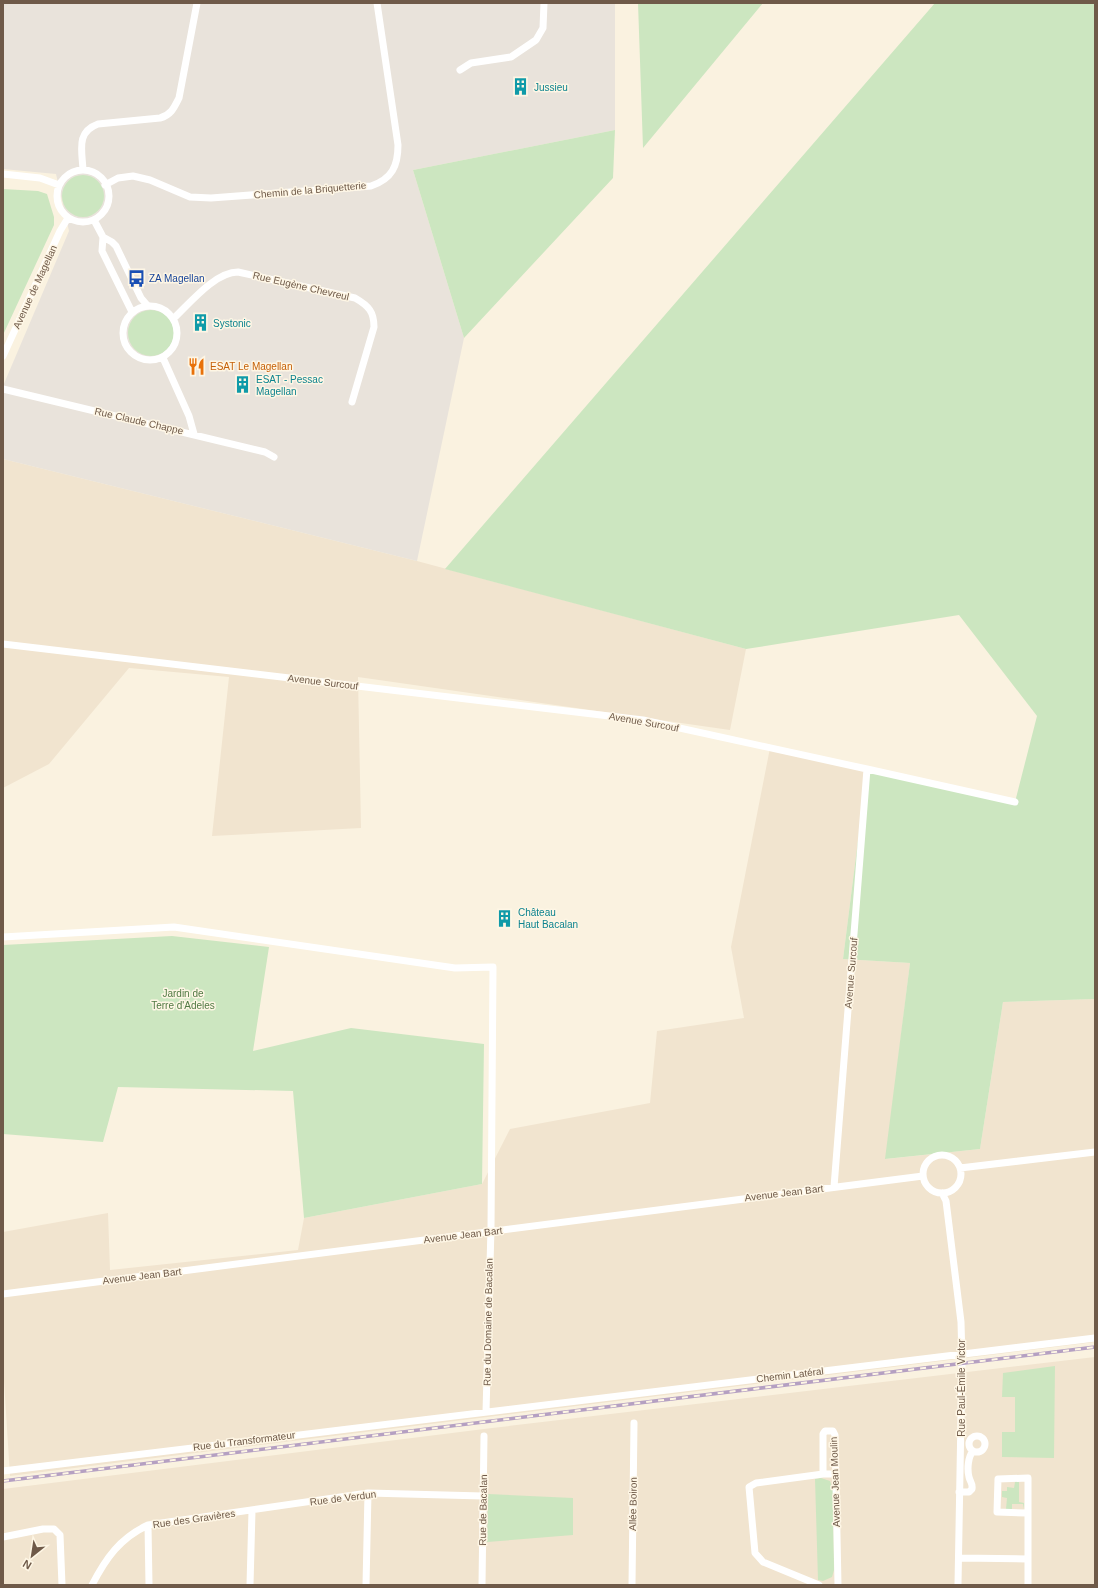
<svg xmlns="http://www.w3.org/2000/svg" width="1098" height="1588" viewBox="0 0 1098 1588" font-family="Helvetica,sans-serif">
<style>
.residential{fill:#f1e4cf}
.industrial{fill:#e9e3db}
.green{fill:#cce6c0}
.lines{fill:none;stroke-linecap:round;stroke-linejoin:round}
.minor{stroke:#fff;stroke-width:7}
.rail-casing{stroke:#b5a0c2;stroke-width:3.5}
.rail{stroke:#fef6e5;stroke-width:2;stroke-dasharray:6;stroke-linecap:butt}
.labels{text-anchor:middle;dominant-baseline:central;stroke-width:3;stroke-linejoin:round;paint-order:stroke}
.culture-label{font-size:10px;fill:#0d838f;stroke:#fef6e5;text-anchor:start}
.street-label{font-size:10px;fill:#6f5a49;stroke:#fef6e5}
.transit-label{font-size:10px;fill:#164399;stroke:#fef6e5;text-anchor:start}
.food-label{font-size:10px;fill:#c56008;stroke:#fef6e5;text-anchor:start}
.park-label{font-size:10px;fill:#517a44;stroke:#fef6e5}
</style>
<rect width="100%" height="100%" fill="#faf2e0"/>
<path class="residential" d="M3 459 417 561 746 649 730 730 358 677 361 828 212 836 229 677 129 668 49 764 3 788Z
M770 748 867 769 843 959 910 963 886 1159 980 1149 1003 1002 1095 999V1342L10 1476 3 1365V1232L108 1213 110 1270 298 1250 304 1218 482 1184 510 1129 650 1103 657 1031 744 1018 731 947Z
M1095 1357V1585H3V1489L492 1428Z"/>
<path class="industrial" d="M3 3H615V130L413 170 464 338 417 561 3 459V386L69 231 56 174 3 169Z"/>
<path class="green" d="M638 3H763L643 148Z
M935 3H1095V999L1003 1002 980 1149 885 1159 910 963 843 959 867 769 1015 802 1037 716 959 615 746 649 445 569Z
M615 130 613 178 464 338 413 170Z
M62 196a21 21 0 1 1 42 0a21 21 0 1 1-42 0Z
M3 189 38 191 47 194 54 217V225L3 335Z
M128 333a23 23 0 1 1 46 0a23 23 0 1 1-46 0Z
M172 936 269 947 253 1051 351 1028 484 1044 482 1184 304 1218 293 1091 118 1087 103 1142 3 1134V945Z
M1055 1366 1054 1458 1002 1457V1432H1015V1397H1002L1003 1373Z
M821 1478 830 1481 833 1490 834 1570 832 1577 823 1581 818 1580 815 1479Z
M1015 1482H1019V1502L1024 1503V1509L1023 1504H1012V1509H1006L1007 1498 1002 1497V1491H1007V1487L1014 1488Z
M488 1494 573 1498V1535L487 1542Z"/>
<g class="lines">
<path class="minor" d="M460 70 471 63 511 57 536 40 543 28 544 3
M57 196a26 26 0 1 1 52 0a26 26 0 1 1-52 0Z
M83 170C82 150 76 132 98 124L160 118C171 115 174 108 179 98L197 3
M3 174 40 178 59 185
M105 185 118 178 133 176 150 180 190 197 211 198 371 186C392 179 398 166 398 145L377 3
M94 220 103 237 112 242 116 246 141 298 147 305
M103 237 102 251 132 312
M123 333a27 27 0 1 1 54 0a27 27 0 1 1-54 0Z
M173 319C190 303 215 272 238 272L355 298C369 306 374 312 374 327L352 402
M3 356 60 231 68 218
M163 358 189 416 194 434
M3 389 265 452 274 457
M3 644 643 720 867 769 834 1187
M867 769 1015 802
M3 937 174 927 455 968 493 967 491 1228 486 1412
M923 1174a19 19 0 1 1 38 0a19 19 0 1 1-38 0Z
M960 1168 1095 1152
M942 1193 946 1201 961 1322 962 1360 958 1585
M3 1294 923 1176
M969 1444a8 8 0 1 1 16 0a8 8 0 1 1-16 0Z
M3 1471 1095 1338
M823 1474V1434L825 1431H833L835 1435 838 1585
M959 1492H969L972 1489C973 1483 970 1482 969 1477 967 1469 968 1457 973 1451
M1027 1513 997 1512 998 1479 1028 1478V1585
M148 1525 149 1585
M3 1537 43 1529H54L60 1535 62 1585
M959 1558 1027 1559
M92 1585C106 1558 120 1538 148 1525L368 1493 483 1496
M250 1585 252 1511
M366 1585 368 1493
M482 1585 484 1436
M632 1585 634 1423
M819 1585 763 1562 755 1553 749 1487 756 1483 823 1474H836"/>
<defs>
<path id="rail" d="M3 1481 1095 1347"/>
</defs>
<use href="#rail" class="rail-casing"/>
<use href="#rail" class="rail"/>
</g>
<defs>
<symbol id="building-bare" viewBox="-9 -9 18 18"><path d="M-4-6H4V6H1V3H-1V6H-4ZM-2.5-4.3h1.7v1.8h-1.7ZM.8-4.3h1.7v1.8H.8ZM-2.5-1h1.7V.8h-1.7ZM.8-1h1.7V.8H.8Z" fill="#0f9aa8" stroke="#fef6e5" stroke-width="2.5" paint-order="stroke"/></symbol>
<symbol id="bus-bare" viewBox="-9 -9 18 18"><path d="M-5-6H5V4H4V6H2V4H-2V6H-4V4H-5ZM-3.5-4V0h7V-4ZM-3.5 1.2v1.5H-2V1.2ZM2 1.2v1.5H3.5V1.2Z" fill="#1a4fb4" stroke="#fef6e5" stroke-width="2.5" paint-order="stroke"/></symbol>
<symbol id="restaurant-bare" viewBox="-9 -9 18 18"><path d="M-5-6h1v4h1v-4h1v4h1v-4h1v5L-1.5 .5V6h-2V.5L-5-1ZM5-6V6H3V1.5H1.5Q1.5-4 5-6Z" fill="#e8710a" stroke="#fef6e5" stroke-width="2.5" paint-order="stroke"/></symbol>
</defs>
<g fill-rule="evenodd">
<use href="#building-bare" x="508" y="74" width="25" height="25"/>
<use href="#bus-bare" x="124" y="266" width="25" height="25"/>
<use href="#building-bare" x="188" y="310" width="25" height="25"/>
<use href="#restaurant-bare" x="184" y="354" width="25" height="25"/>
<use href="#building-bare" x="230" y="372" width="25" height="25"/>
<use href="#building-bare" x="492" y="906" width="25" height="25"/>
</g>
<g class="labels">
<g class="culture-label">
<text x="534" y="87">Jussieu</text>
<text x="213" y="323">Systonic</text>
<text x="256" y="379">ESAT - Pessac<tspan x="256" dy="12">Magellan</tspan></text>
<text x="518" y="912">Château<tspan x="518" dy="12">Haut Bacalan</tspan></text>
</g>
<g class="street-label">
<text transform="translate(310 190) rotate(-5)">Chemin de la Briquetterie</text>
<text transform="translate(301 286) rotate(13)">Rue Eugène Chevreul</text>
<text transform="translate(35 287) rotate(-65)">Avenue de Magellan</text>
<text transform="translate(139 421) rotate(13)">Rue Claude Chappe</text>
<text transform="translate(323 682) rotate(7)">Avenue Surcouf</text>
<text transform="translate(644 722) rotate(10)">Avenue Surcouf</text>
<text transform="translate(851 973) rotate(-85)">Avenue Surcouf</text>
<text transform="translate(784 1193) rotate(-7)">Avenue Jean Bart</text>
<text transform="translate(463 1235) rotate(-7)">Avenue Jean Bart</text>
<text transform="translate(142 1276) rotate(-7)">Avenue Jean Bart</text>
<text transform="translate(488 1322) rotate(-89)">Rue du Domaine de Bacalan</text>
<text transform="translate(790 1375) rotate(-7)">Chemin Latéral</text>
<text transform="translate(961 1388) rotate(-90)">Rue Paul-Émile Victor</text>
<text transform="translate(244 1441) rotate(-7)">Rue du Transformateur</text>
<text transform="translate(835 1482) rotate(-92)">Avenue Jean Moulin</text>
<text transform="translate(343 1498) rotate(-7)">Rue de Verdun</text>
<text transform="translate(633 1504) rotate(-89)">Allée Boiron</text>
<text transform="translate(483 1510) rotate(-89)">Rue de Bacalan</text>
<text transform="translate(194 1519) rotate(-8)">Rue des Gravières</text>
</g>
<g class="transit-label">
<text x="149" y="278">ZA Magellan</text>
</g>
<g class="food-label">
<text x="210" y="366">ESAT Le Magellan</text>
</g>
<g class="park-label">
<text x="183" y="993">Jardin de<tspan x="183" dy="12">Terre d'Adeles</tspan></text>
</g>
</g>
<rect width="1098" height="1588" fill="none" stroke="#6f5a49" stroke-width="8"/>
<g transform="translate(32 1556) rotate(210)" stroke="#fef6e5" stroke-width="3" paint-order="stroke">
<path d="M0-3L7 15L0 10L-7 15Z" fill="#6f5a49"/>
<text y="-6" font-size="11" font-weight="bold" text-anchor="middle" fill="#6f5a49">N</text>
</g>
</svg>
